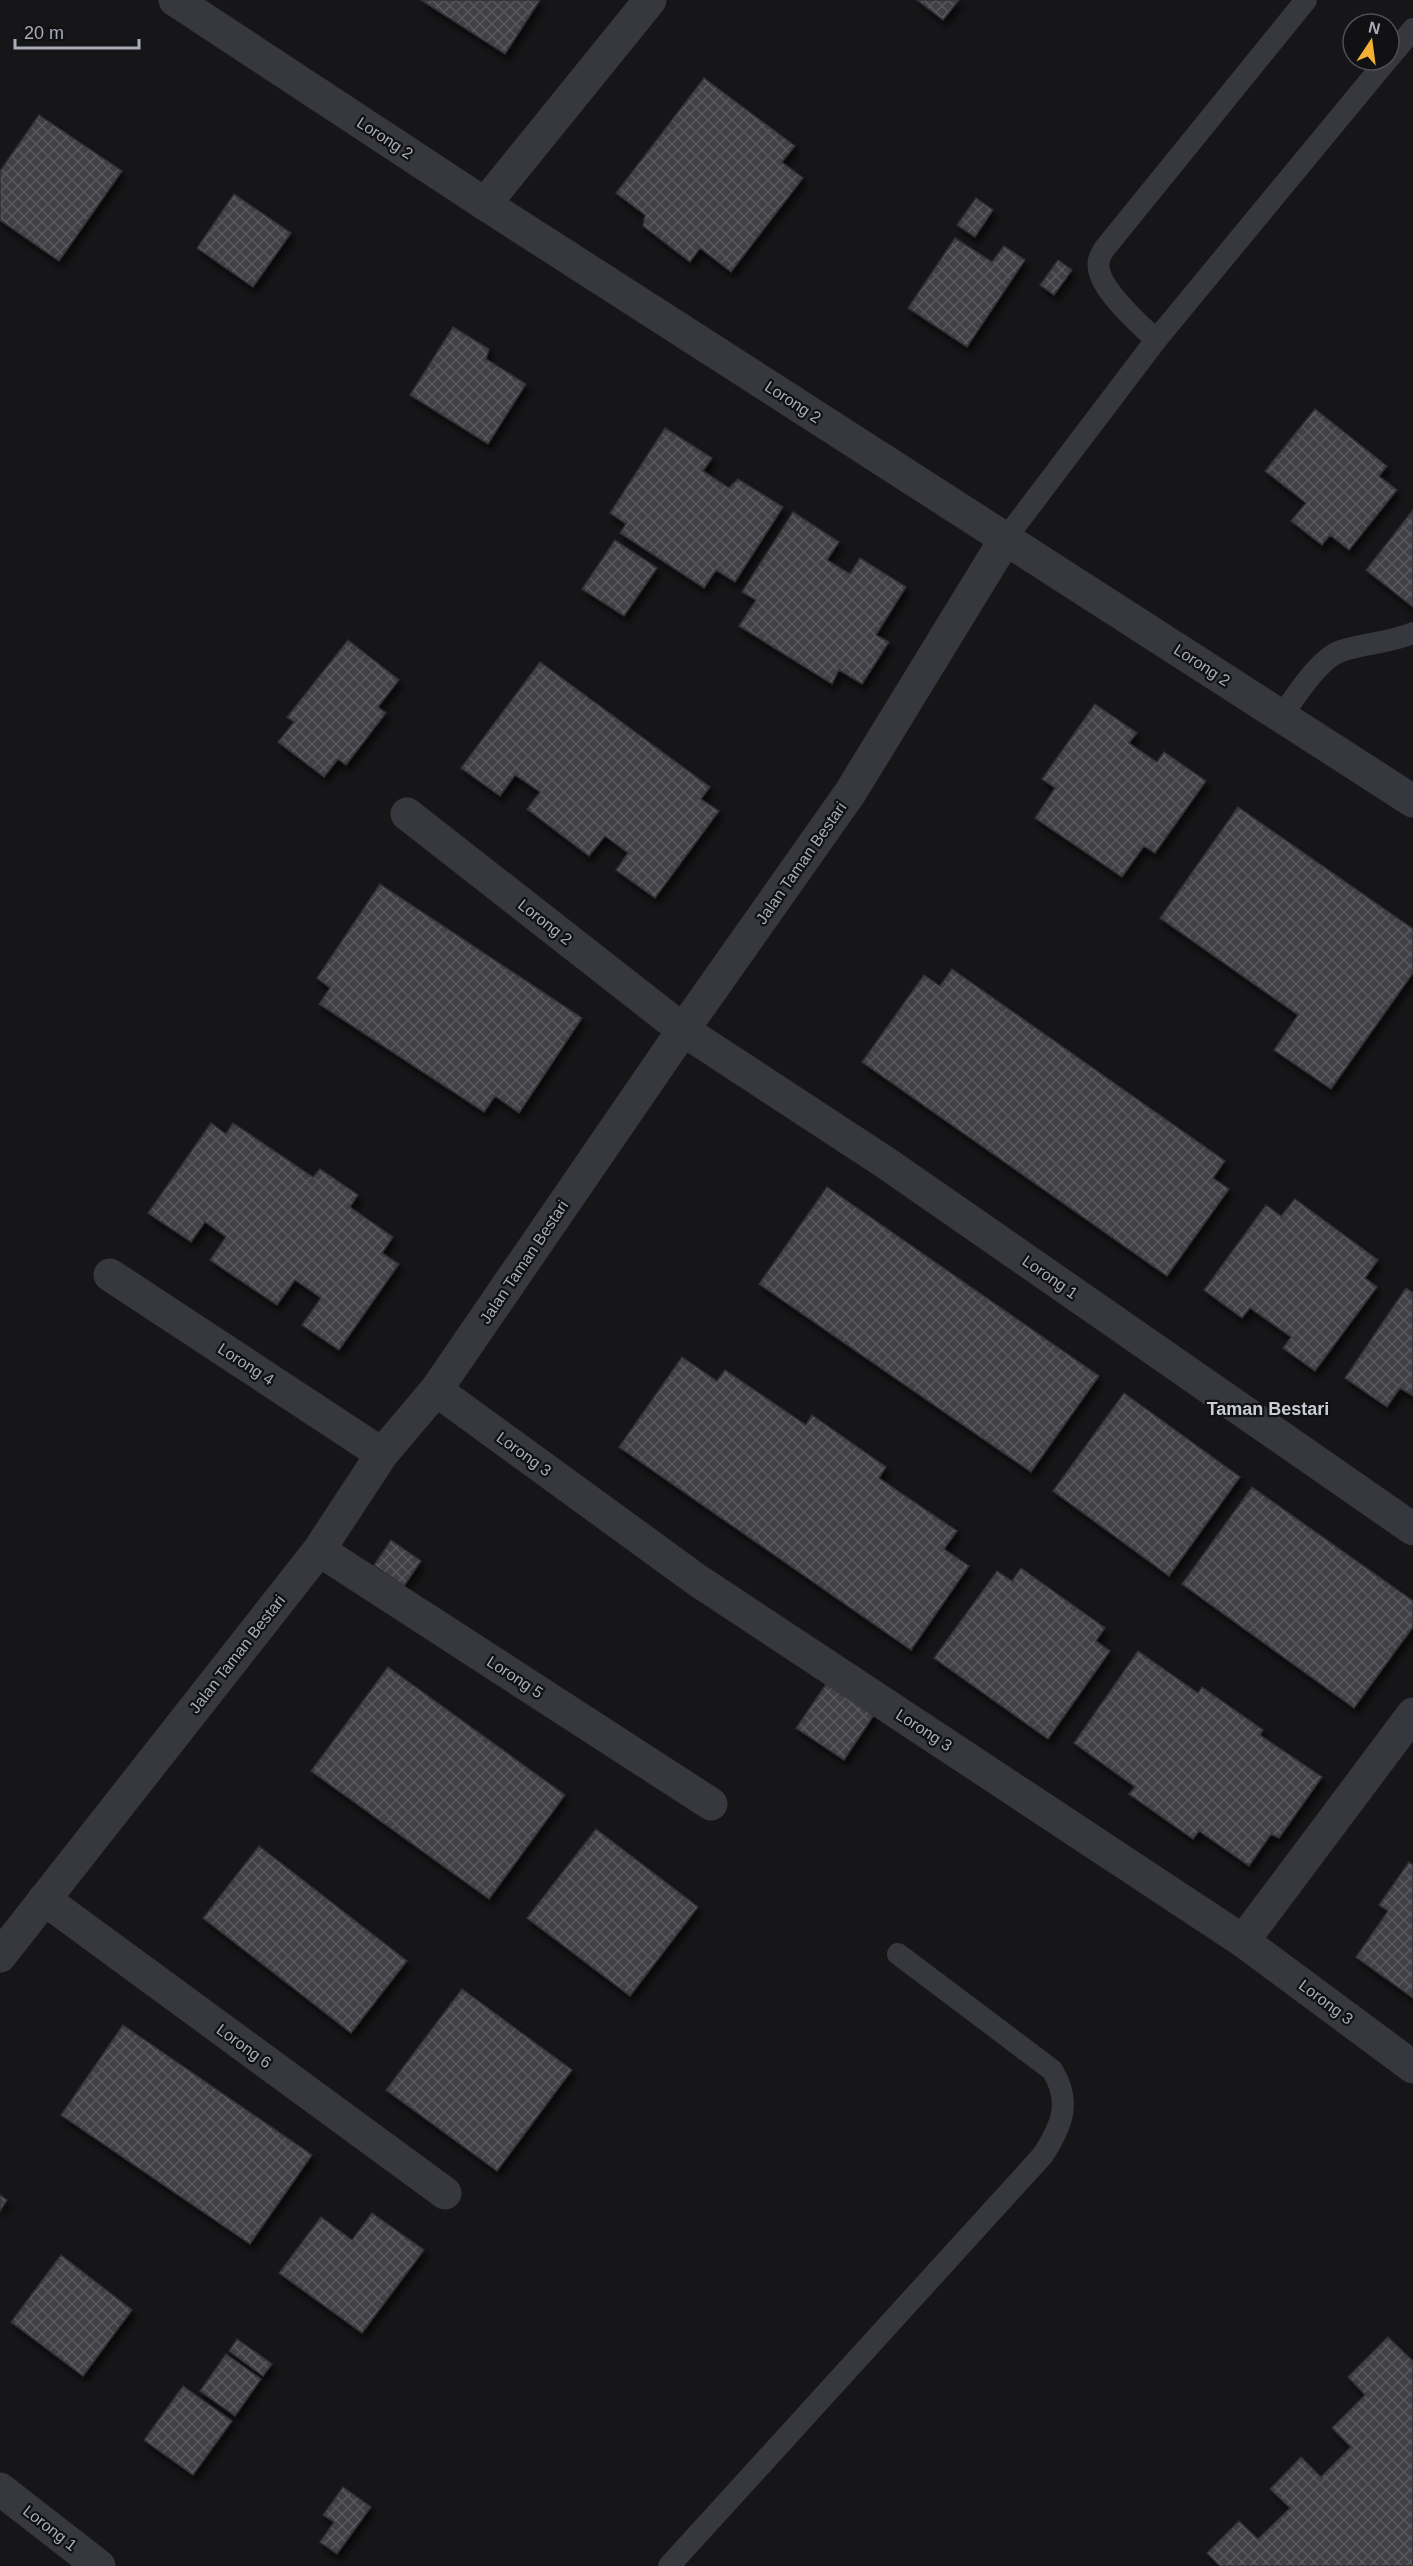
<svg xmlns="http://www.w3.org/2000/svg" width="1413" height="2566" viewBox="0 0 1413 2566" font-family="Arial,sans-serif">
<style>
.building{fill:url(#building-cross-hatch);stroke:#303034;stroke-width:1.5;filter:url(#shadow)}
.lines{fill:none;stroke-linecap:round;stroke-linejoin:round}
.lane{stroke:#37383d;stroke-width:22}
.street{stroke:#37383d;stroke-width:33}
.labels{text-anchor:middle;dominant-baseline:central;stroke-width:4.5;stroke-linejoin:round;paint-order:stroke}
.street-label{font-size:16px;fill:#a8adb8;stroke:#111113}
.neighbourhood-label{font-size:18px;font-weight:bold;fill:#c9ccd4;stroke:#111113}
</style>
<defs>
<pattern id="building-cross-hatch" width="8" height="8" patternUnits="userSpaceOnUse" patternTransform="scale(1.5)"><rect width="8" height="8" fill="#404145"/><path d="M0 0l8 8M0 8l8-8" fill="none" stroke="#595a5e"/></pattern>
<filter id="shadow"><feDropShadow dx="3.5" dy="6" stdDeviation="3" flood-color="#0009"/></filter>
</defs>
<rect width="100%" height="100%" fill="#161618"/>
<path class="building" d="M421 0H540L505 54Z
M917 0H959L943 20Z
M704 78 795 146 782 162 803 178 731 272 700 248 690 262 643 226 645 215 616 193Z
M39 115 122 171 59 261 0 220V171Z
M234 194 291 233 253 287 197 248Z
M976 198 993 210 975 237 957 225Z
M955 238 992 262 1004 246 1025 260 967 347 908 308Z
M1058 260 1072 270 1054 295 1040 285Z
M453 327 489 349 486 359 526 384 488 444 410 395Z
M1315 409 1387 466 1379 476 1397 490 1349 550 1330 535 1322 545 1291 521 1306 503 1265 471Z
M665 428 712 458 703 471 729 488 738 479 783 507 735 582 716 570 704 588 620 533 626 524 610 513Z
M1413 510V607L1366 570Z
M793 512 839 542 827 560 850 574 860 558 906 587 876 635 889 642 862 684 839 670 832 684 739 626 756 600 742 592Z
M615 540 657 568 624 616 582 589Z
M348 640 399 680 378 707 386 713 346 765 338 759 324 777 278 742 294 722 287 717Z
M540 662 710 787 701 799 719 811 655 898 616 870 628 853 605 836 589 856 527 809 540 792 515 775 500 796 461 768Z
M1095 704 1137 733 1129 743 1157 762 1164 752 1206 781 1155 853 1144 846 1122 877 1035 818 1055 788 1042 779Z
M1238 807 1413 929V973L1331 1089 1274 1050 1298 1015 1160 918Z
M380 884 582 1018 519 1113 495 1096 484 1112 319 1004 330 988 317 978Z
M952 969 1225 1161 1213 1178 1229 1189 1167 1276 862 1062 924 975 940 986Z
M211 1123 226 1134 233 1123 313 1177 320 1169 358 1195 350 1207 393 1237 382 1253 399 1264 339 1350 302 1325 321 1298 295 1280 277 1305 210 1260 226 1237 205 1222 191 1242 148 1213Z
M827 1187 1099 1376 1031 1472 759 1284Z
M1295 1199 1378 1260 1365 1278 1377 1287 1315 1371 1283 1348 1291 1337 1250 1308 1242 1318 1204 1290 1266 1205 1281 1216Z
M1406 1288 1413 1293V1396L1400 1388 1387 1407 1345 1378Z
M682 1357 717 1381 725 1370 806 1425 812 1415 886 1467 879 1478 957 1531 944 1549 969 1566 911 1650 619 1447Z
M1124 1393 1240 1477 1169 1576 1053 1491Z
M1252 1487 1413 1601V1627L1354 1708 1182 1584Z
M391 1540 421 1561 404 1586 374 1565Z
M1021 1568 1105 1628 1096 1641 1110 1651 1048 1739 934 1658 997 1571 1012 1581Z
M1138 1651 1198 1693 1202 1687 1263 1730 1260 1735 1322 1777 1279 1838 1271 1834 1249 1866 1199 1831 1193 1839 1129 1794 1135 1787 1074 1743Z
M388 1667 565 1795 489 1899 311 1771Z
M831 1677 878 1709 844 1760 796 1728Z
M596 1829 698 1907 630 1996 527 1918Z
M259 1846 407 1961 351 2033 203 1918Z
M1409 1862 1413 1865V1998L1356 1957 1388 1911 1379 1905Z
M462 1989 572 2070 497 2171 386 2090Z
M123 2025 312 2155 250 2244 61 2115Z
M0 2195 7 2200 0 2211Z
M372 2213 424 2250 362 2333 279 2273 321 2217 352 2240Z
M61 2255 132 2310 83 2376 11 2322Z
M1388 2337 1413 2361V2566H1220L1207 2553 1239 2521 1258 2539 1290 2508 1270 2489 1301 2457 1321 2477 1351 2447 1332 2428 1365 2395 1348 2377Z
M237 2339 272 2364 263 2376 229 2351Z
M226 2354 261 2379 235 2416 200 2391Z
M183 2386 232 2421 193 2475 144 2440Z
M343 2487 371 2507 337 2554 320 2542 334 2522 323 2515Z"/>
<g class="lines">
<path class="lane" d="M1389 58 1413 29
M1156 340C1140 324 1093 285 1099 260 1100 256 1103 251 1105 248L1306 0
M1006 538 1156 340 1387 60
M1281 716C1296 697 1318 659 1341 651 1364 643 1390 643 1413 633
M669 2566 1043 2155C1062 2125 1072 2102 1052 2070L898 1954"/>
<path class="street" d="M175 0 485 204 1413 801
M485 204 650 0
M407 814 683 1030 886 1163 1413 1529
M110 1275 382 1454
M436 1390 697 1580 1243 1941 1413 2067
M319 1550 711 1804
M44 1899 445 2193
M1243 1941 1413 1714
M0 1956 319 1550 382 1454 436 1390 683 1030 850 793 1006 538
M0 2489 99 2566"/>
</g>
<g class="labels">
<g class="street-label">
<text transform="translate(385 138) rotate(33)">Lorong 2</text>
<text transform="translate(793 402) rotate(33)">Lorong 2</text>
<text transform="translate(1202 665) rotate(33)">Lorong 2</text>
<text transform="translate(801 863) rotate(-55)">Jalan Taman Bestari</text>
<text transform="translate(545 922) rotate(38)">Lorong 2</text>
<text transform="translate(524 1262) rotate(-56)">Jalan Taman Bestari</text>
<text transform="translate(1050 1277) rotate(35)">Lorong 1</text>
<text transform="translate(246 1364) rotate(33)">Lorong 4</text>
<text transform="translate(524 1454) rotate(36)">Lorong 3</text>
<text transform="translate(237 1654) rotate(-52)">Jalan Taman Bestari</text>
<text transform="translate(515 1677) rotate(33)">Lorong 5</text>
<text transform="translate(924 1730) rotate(33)">Lorong 3</text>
<text transform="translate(1326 2002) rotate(37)">Lorong 3</text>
<text transform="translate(244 2046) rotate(36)">Lorong 6</text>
<text transform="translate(50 2528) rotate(38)">Lorong 1</text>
</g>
<g class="neighbourhood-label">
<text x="1268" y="1409">Taman Bestari</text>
</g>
</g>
<g transform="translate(1371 42) rotate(13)"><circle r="28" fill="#111113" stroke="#4d4f55" stroke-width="1.5"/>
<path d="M0-4.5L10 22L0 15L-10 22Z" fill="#f2b134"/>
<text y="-9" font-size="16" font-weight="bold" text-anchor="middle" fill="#a8adb8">N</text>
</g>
<path d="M15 39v9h124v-9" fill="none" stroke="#a8adb8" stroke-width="3"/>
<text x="24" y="39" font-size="18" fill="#a8adb8" stroke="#111113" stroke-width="4.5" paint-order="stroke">20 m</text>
</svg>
